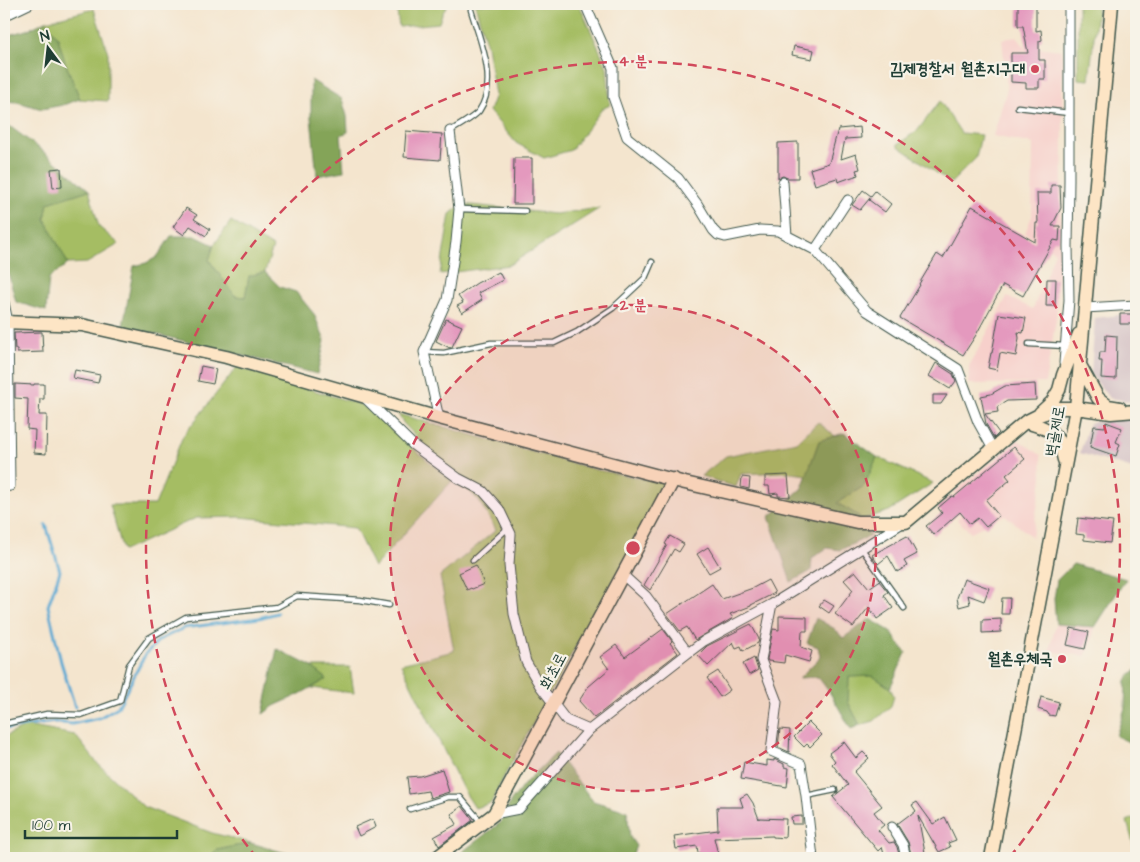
<svg xmlns="http://www.w3.org/2000/svg" width="1140" height="862" viewBox="0 0 1140 862" font-family="'Architects Daughter','Poor Story',sans-serif">
<style>
.built{fill:#f7d0cb}
.industrial{fill:#d2bec2}
.green{fill:#a5bd63;stroke:#627d4c}
.forest{fill:#84a459;stroke:#527046}
.lines{fill:none;stroke-linecap:round;stroke-linejoin:round}
.stream{stroke:#58a9d3;stroke-width:3}
.building{fill:#e499be}
.lane-casing{stroke:#3f564b;stroke-width:7}
.street-casing{stroke:#3f564b;stroke-width:11}
.secondary-casing{stroke:#3f564b;stroke-width:15}
.lane{stroke:#fff;stroke-width:4.5}
.street{stroke:#fff;stroke-width:9}
.secondary{stroke:#fde5c5;stroke-width:12}
.ring{fill:none;stroke:#d1495b;stroke-width:2.5;stroke-dasharray:9 6}
.poi-dot{fill:#d1495b;stroke:#f7f3e8;stroke-width:2}
.labels{text-anchor:middle;dominant-baseline:central;stroke-width:4.5;stroke-linejoin:round;paint-order:stroke}
.poi-label{font-size:16px;font-weight:bold;fill:#1f3d34;stroke:#f7f3e8;text-anchor:end}
.street-label{font-size:16px;fill:#1f3d34;stroke:#f7f3e8}
.centre{fill:#d1495b;stroke:#f7f3e8;stroke-width:2.5}
.ring-label{font-size:15px;text-anchor:middle;font-weight:bold;fill:#d1495b;stroke:#f7f3e8;stroke-width:4.5;stroke-linejoin:round;paint-order:stroke}
</style>
<rect width="100%" height="100%" fill="#f7f3e8"/>
<filter id="ink" filterUnits="userSpaceOnUse"><feTurbulence type="fractalNoise" baseFrequency=".02" numOctaves="2"/><feDisplacementMap in="SourceGraphic" scale="10" xChannelSelector="R" yChannelSelector="G"/><feConvolveMatrix kernelMatrix="1 2 1 2 8 2 1 2 1" color-interpolation-filters="sRGB"/></filter>
<filter id="wash" filterUnits="userSpaceOnUse"><feTurbulence type="fractalNoise" baseFrequency=".0096" numOctaves="4" result="noise"/><feDisplacementMap in="SourceGraphic" scale="20" xChannelSelector="R" yChannelSelector="G"/><feGaussianBlur stdDeviation="1.12" result="paint"/><feColorMatrix in="noise" values="0 0 0 0 0 0 0 0 0 0 0 0 0 0 0 0 0 1.4 0 .05"/><feComposite in="paint" operator="in"/></filter>
<g filter="url(#wash)">
<rect width="100%" height="100%" fill="#f4e5ce"/>
<path class="built" d="M1017 37 1024 46 1062 50 1063 149 1059 270 1056 320 1045 383 969 384V366L1007 297 1033 309 1055 252 1025 233 1032 216 1033 144 993 136 1007 89 1002 39Z
M1018 440 1041 455 1042 479 1032 537 1005 515 971 532 957 520 965 507 954 492Z
M1056 624 1095 627 1090 648 1085 656 1049 651Z"/>
<path class="industrial" d="M1136 313V402L1109 398 1091 374 1095 318Z
M1136 416V470L1080 453 1089 423Z"/>
<path class="green" d="M396 4H448L442 14 439 23 399 27Z
M475 4H579L607 67 610 105 602 109 571 150 544 158 516 143 489 111 495 95 487 46Z
M1078 4H1098L1089 80 1078 79Z
M94 9 108 53V101L80 99 65 62 58 38 46 21Z
M940 101 961 133 981 135 976 158 951 183 897 145 918 130Z
M89 190 99 227 119 244 87 263 68 264 45 219 48 203Z
M462 204 555 214 600 208 509 265 440 274 450 214Z
M231 221 273 247 265 272 249 276 245 297 235 296 209 260 214 245Z
M237 367 362 405 452 481 374 567 355 528 240 517 196 518 123 551 110 505H155L183 436Z
M398 414 597 470 668 483 619 572 592 617 501 782 491 803 475 808 464 791 401 664 454 651 440 576 496 530 479 501 404 424Z
M818 422 835 436 819 441 807 475 784 472 741 474 736 487 701 476 726 456 797 442Z
M877 457 933 483 889 511 861 520 836 503 864 486Z
M312 667H350L354 693 312 688 327 679Z
M873 676 890 688 894 696 891 706 874 721 860 725 848 702 849 677Z
M26 726 75 735 98 764 144 807 212 833 251 843 217 850 207 858H4V737Z
M1136 817V854L1127 821Z"/>
<path class="forest" d="M46 21 58 38 65 62 80 99 63 105 42 109 17 102 4 101V36L27 30Z
M311 80 342 99 347 116 348 132 341 135 344 171 317 176 311 118Z
M4 122 39 148 89 190 48 203 45 219 68 264 49 278 46 311 16 302 4 258Z
M171 236H195L214 245 209 260 235 296 245 297 249 276 265 272 280 287 296 292 314 314 325 341 317 374 123 326 134 266 146 263 157 257Z
M844 433 877 457 864 486 837 503 859 516 870 536 840 550 827 548 812 558 811 571 791 582 769 517 802 488 819 441Z
M1073 564 1126 579 1095 627 1056 624 1054 599 1057 580Z
M816 618 835 629 843 638 870 619 890 631 906 653 890 688 873 676 849 677 848 702 860 725 851 729 830 693 818 677 799 678 820 657 818 647 807 643Z
M277 649 312 667 327 679 298 695 274 706 263 714Z
M1136 669V742L1133 744 1116 736 1125 708 1126 680Z
M556 753 593 801 627 811 630 837 636 846 631 858H454L500 823 511 801 527 781Z
M251 843 282 852 307 857 309 858H207L217 850Z"/>
<g class="lines">
<path class="stream" d="M46 525 60 571 48 606 61 662 75 707
M4 729 54 722 72 724 99 718 118 707 145 655 159 640 184 628 259 618 277 613"/>
</g>
<g id="blocks">
<path class="building" d="M1018 4H1036V31L1041 30 1042 40 1039 41V60H1045V79H1039V88H1026V83L1011 82V53H1028L1023 26H1018Z
M794 46 814 50 812 59 792 55Z
M860 127 861 138 845 139 841 159 856 154 860 169 856 170 858 175 838 182 837 178 815 185 810 169 829 163 838 129Z
M406 131 442 134 440 160 404 157Z
M798 142V178H787L783 176 778 178V143Z
M514 158H532V204H513Z
M61 168 62 187 53 188 51 169Z
M1051 185H1060L1061 208 1052 226H1060L1059 241 1054 240 1023 296 1003 285 976 335 963 355 900 318 920 285 919 284 937 254 943 258 972 206 1035 242 1036 223H1038L1037 193H1051Z
M863 190 871 196 875 191 891 204 885 212 869 200 870 198 860 210 852 205Z
M186 208 197 215 194 219 210 229 206 236 190 226 184 235 173 227Z
M499 272 503 280 478 293 482 300 462 313 457 306 463 303 458 296 477 283Z
M1047 279H1056L1055 306H1046Z
M999 314 1026 318 1023 333 1018 332 1019 338 1016 356 1000 353 997 370 988 368 991 353H992Z
M1120 314H1133V324H1120Z
M446 319 462 326 452 347 450 348 436 341Z
M42 332 43 352 17 353V349H15L14 333Z
M1106 335 1117 336 1116 379 1101 378 1102 361H1099L1100 352H1105Z
M936 363 953 374 956 381 950 389 929 376Z
M201 366 216 369 213 384 198 381Z
M75 370 100 375 98 383 73 378Z
M15 384 34 385V384H44V399H40L39 415H47L46 454 34 453 35 430 27 429 28 399 15 398Z
M1035 384 1036 400 1007 401 997 407 998 412 985 414 999 433 994 438 986 424 981 396 991 394 1005 386Z
M933 395H947L941 404H933Z
M1106 422 1122 428 1116 442 1120 444 1116 456 1090 447 1094 426 1105 427Z
M1014 447 1025 459 1006 475 1010 480 986 500 999 516 986 527 978 518 970 524 960 512 934 535 926 526 942 513 938 508 952 496 954 497Z
M788 475 790 497 778 496V493L770 494 769 486H765V476Z
M742 477 750 478 749 489 741 487Z
M1078 518 1113 522 1110 543 1084 540V535L1076 534Z
M670 536 684 544 679 552 674 549 650 590 644 585 667 545 665 544Z
M907 536 917 554 904 561 907 566 897 572 888 556 878 564 872 555Z
M708 547 720 567 709 573 697 554Z
M476 565 484 584 472 589 471 588 467 590 459 573Z
M855 571 869 588 879 581 888 592 884 595 893 608 877 619 869 607 853 627 835 614 853 590 844 580Z
M964 579 989 588 984 601 968 595 970 604 959 607 957 598Z
M768 580 775 593 751 605V606L730 614 733 618 695 640 687 627 680 631 667 614 712 584 722 599 753 588Z
M1002 598H1010L1009 614H1001Z
M824 600 834 606 829 613 819 606Z
M779 616 807 617V631H802L801 647 812 651 809 662 785 655 784 663 768 661 767 659 773 629 779 630Z
M1001 619V632L982 633V620Z
M751 624 759 639 758 643 743 651 741 646 736 648 733 642 708 666 698 655 707 646Z
M1071 628 1089 632 1085 649 1067 645Z
M663 629 672 641 670 643 678 653 594 718 579 701 588 687 609 669 600 657 616 645 625 657Z
M754 658 758 670 749 675 743 664Z
M718 671 730 690 720 697 707 678Z
M1041 697 1059 702 1055 716 1049 715 1047 712 1038 709Z
M809 722 822 735 810 747 807 744 804 747 794 737Z
M780 729 790 730 789 752 778 747Z
M844 742 856 758 863 752 869 758 854 772 882 806 874 812 884 825 878 830 889 843 894 842 897 847 900 858H885L882 847 878 851 833 797 848 785 832 764 835 761 829 753Z
M774 759 784 764V767L789 768 787 787 741 779 744 762 767 766V760L774 761Z
M442 769 449 792 430 798 428 791 409 794 407 777 420 776Z
M747 794 753 803 759 819V818L786 819 785 838 773 837V836L714 838 719 858H701L700 853H698L697 846 676 849 674 836 718 830 717 807H743L740 798Z
M917 802 933 824 945 817 956 840 948 843 950 847 939 852 918 816 926 858H912L908 842 897 824 909 815 910 816 916 811 912 805Z
M462 806 473 820 439 846 434 837 457 824 451 814Z
M802 816V824H792L791 817Z
M373 819 376 827 359 836 355 827Z"/>
</g>
</g>
<g filter="url(#ink)">
<use href="#blocks" fill-opacity="0" stroke="#3f564b" stroke-width="1"/>
<g class="lines">
<defs>
<path id="lane" d="M1018 107 1069 113
M450 131C457 127 474 117 479 111 499 82 480 41 471 10
M459 209 525 211
M1029 344 1065 346
M424 352 444 353 491 343H554L577 332 613 308 645 278 652 262
M862 549 904 608
M473 560 508 528
M4 724 47 714 81 715 120 701 129 665 149 638 186 617 277 607 297 596 360 600 389 605
M806 796 835 790
M410 809 448 797H460L481 822"/>
<path id="street" d="M585 4 613 68V97L627 137 678 178 698 205 713 230 718 235 725 237 760 230 778 231 815 250 867 311 958 369 978 422 993 449
M4 16 29 4
M783 182 787 236
M815 250 848 200
M4 303 8 322 10 486 4 487
M1085 308 1136 305
M1064 363 1069 300 1068 246 1069 180V4
M364 397 413 445 458 478 483 491 499 509 511 534 509 565 514 614 526 662 540 686 566 720 589 730
M439 418 424 352 447 300 456 242 459 209 450 131
M623 575 646 596 688 653
M772 604 761 660 777 702 771 751 801 764 806 796 813 858
M494 814 519 809 589 730 688 653 704 641 772 604 904 522
M892 827 903 845 906 858"/>
<path id="secondary" d="M4 322 82 325 226 357 439 418 685 483 857 522H906L1025 422 1039 415 1060 408H1076L1111 413 1136 411
M1080 365 1098 398 1108 406 1120 408
M1040 413 1052 402 1059 390 1063 375 1079 334
M1025 422C1051 429 1059 432 1064 460
M436 858 494 814 674 479
M991 858 1076 408 1112 4"/>
</defs>
<use href="#lane" class="lane-casing"/>
<use href="#street" class="street-casing"/>
<use href="#secondary" class="secondary-casing"/>
<use href="#lane" class="lane"/>
<use href="#street" class="street"/>
<use href="#secondary" class="secondary"/>
</g>
</g>
<circle cx="633" cy="548" r="243" fill="#d1495b" fill-opacity=".12"/>
<g class="ring">
<circle cx="633" cy="548" r="243"/>
<path d="M257 858A487 487 0 1 1 1009 858"/>
</g>
<g class="poi-dot">
<circle cx="1035" cy="69" r="5"/>
<circle cx="1062" cy="659" r="5"/>
</g>
<g class="labels">
<g class="poi-label">
<text x="1025" y="69">김제경찰서 월촌지구대</text>
<text x="1052" y="659">월촌우체국</text>
</g>
<g class="street-label">
<text transform="translate(1055 431) rotate(-80)">벽골제로</text>
<text transform="translate(553 671) rotate(-62)">화초로</text>
</g>
</g>
<circle cx="633" cy="548" r="8" class="centre"/>
<g class="ring-label">
<text x="633" y="66">4 분</text>
<text x="633" y="310">2 분</text>
</g>
<rect width="1140" height="862" fill="none" stroke="#f7f3e8" stroke-width="20"/>
<g transform="translate(48 48) rotate(345)" stroke="#f7f3e8" stroke-width="4" paint-order="stroke">
<path d="M0-4L9 19L0 12L-9 19Z" fill="#1f3d34"/>
<text y="-8" font-size="14" font-weight="bold" text-anchor="middle" fill="#1f3d34">N</text>
</g>
<path d="M25 830v8h152v-8" fill="none" stroke="#1f3d34" stroke-width="2.5"/>
<text x="32" y="830" font-size="15" fill="#1f3d34" stroke="#f7f3e8" stroke-width="4" paint-order="stroke">100 m</text>
</svg>
